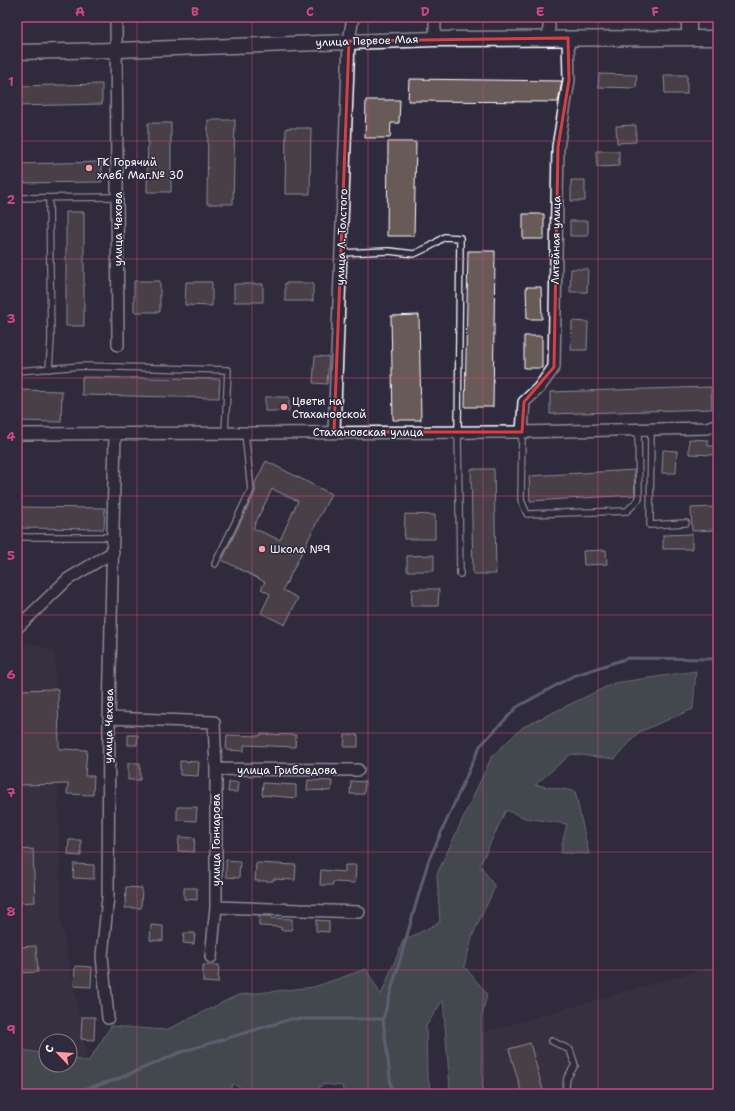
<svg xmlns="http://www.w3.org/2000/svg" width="735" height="1111" viewBox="0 0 735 1111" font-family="'Shantell Sans',sans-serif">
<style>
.built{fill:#403844}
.green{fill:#5b6d65;stroke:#adb6b2}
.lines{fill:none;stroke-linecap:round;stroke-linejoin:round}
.stream{stroke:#93a1ad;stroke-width:3}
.building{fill:#675a56;stroke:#fff;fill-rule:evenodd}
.service-casing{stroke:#fff;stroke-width:8}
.minor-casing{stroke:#fff;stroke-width:14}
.tertiary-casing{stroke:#fff;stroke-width:17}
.service{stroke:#2f2a3d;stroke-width:5.5}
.minor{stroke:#2f2a3d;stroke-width:11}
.tertiary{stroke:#2f2a3d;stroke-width:14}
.marked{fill:none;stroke:#da3e3e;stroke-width:3;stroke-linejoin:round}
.grid{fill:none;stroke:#ce467c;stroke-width:1;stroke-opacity:0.55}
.poi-dot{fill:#ff9aa2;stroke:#2f2a3d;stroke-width:1.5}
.labels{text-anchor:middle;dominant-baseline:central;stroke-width:3;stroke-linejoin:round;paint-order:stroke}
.street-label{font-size:11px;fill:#fff;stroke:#2f2a3d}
.poi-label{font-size:11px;fill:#fff;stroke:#2f2a3d;text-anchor:start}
.neatline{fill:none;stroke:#ce467c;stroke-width:1.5}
.grid-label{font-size:13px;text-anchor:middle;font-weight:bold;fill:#ce467c}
</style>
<rect width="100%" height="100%" fill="#2f2a3d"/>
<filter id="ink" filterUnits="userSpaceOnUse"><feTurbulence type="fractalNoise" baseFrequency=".025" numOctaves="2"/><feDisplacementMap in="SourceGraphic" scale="8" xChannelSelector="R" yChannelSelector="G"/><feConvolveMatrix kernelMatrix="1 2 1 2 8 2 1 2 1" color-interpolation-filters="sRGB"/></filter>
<g filter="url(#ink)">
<path class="built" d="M28 642 55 651 61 921 88 1062 70 1058V1041H46V1054L17 1049V651Z
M718 965V1094H544L529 1043 509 1049 522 1094H488L470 1036Z"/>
<path class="green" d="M696 671 693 709 639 732 615 759 571 754 535 785 575 791 589 854 561 853 562 844 567 824 525 818 506 810 480 865 495 887 474 932 464 966 487 994 481 1020 483 1094H466L450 1089 443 1000 426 1026 427 1074 432 1094H344L342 1086 322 1084 315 1094H253L233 1084 228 1094H17V1049L46 1054V1065H70V1058L88 1062 111 1026 166 1030 238 995 314 987 366 969 381 995 403 941 440 922 437 874 492 756 523 727 614 683Z"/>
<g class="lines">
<path class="stream" d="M67 1094 115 1080 181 1052 291 1019H383
M392 1094 383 1019 428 862 480 746 517 707 573 676 628 658 718 659"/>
</g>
<path class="building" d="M599 74 637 75 636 88 598 87Z
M664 75H687V94H665Z
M409 79 562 81 558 102 408 101Z
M102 84V104L17 106V86Z
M366 100H400L399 123H391L390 138H365Z
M208 120H235L233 204H207Z
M148 123H171V192H147Z
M636 125V142L617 143 616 126Z
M286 128H311L310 194H285Z
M388 142H416L414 236H387Z
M596 151H619V166L597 167Z
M102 162V182L17 183V164Z
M571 180H585V201H571Z
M66 212H84V326H66Z
M523 214H544V239H523Z
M570 221H588V236H570Z
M468 251H495L493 407H465Z
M571 269H588L587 292H570Z
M134 281H160V312H134Z
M186 282H212V306L185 305Z
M285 283H313V301H285Z
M234 284H263V302H234Z
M526 287H541L542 319H527Z
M419 315 421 420H393L391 316Z
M572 321 588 322 587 350H571Z
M524 336H542V368H524Z
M315 356 329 357 327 384 313 383Z
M82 377 220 379 219 398 82 395Z
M711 387 712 409 550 414V392Z
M17 390 62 391 61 422 17 421Z
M265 397H289V411H265Z
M689 439 708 440V446H718V455L689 454Z
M663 450 677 451 676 473H662Z
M266 461 331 494 283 590 298 598 285 625 261 613 270 594 261 589 265 582 222 560 255 492V483ZM272 489 298 501 280 540 253 528Z
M471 469H494L496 574H473Z
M634 470 635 495 530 501 529 476Z
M17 507 105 508 104 529 17 528Z
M715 507 716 530 692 531 691 508Z
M405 514 435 515V539H404Z
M692 534V549H663V535Z
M606 550 607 564 584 565 583 551Z
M434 555V571H407V556Z
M412 589H439L438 606H411Z
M58 689 59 749 87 750 85 776H94L93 795 67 794 68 784 17 785V690Z
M260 734 296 735 295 747 244 745V751L226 750 227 735 260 736Z
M128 735H138L137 745H128Z
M345 735H358V747H344Z
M180 761 199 762 198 776 180 775Z
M128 763H140V780H128Z
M308 780 332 781 331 791 307 790Z
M351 781 365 782 364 794H350Z
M229 782H238L237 792H228Z
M263 783 296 785V798L262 795Z
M177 807H197L196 821 177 820Z
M179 837 195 838 194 852 178 851Z
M69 840H81V856L68 855Z
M33 849 35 902 17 903V850Z
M226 860 240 861 239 878 226 877Z
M256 863 296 865 295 880 273 879V881H255Z
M74 864 94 865V879L73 878Z
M345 865H356L355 883 333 882V885H320L321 870 345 872Z
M126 887 142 888 141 908H125Z
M184 888H197V900L184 899Z
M259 916H271V918L292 919V930H281V927L259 926Z
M316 920 329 921V932L316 931Z
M151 925 163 926V941L150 940Z
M184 933H195L194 944 183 943Z
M36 946 38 972 17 973V947Z
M203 965H219L218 983 203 982Z
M75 966 92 967 91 987 74 986Z
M82 1017H95L94 1040 81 1039Z
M530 1043 544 1094H522L509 1049Z"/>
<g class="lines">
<defs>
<path id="service" d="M17 198 118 197
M341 253 389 251 414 254 431 246 444 237 460 238 458 432 460 574
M49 369 51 340 49 198
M17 371 82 366 228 370 225 433
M651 429 650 525 686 523
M522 432 521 500 527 514 627 511 639 499 638 430
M17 537H113
M215 564 251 490 245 433
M552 1041 570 1050 575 1065 567 1078 565 1094"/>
<path id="minor" d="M116 17 118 345
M435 17V39
M549 38V17
M334 432 349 41 353 17
M522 432 524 402 539 388 554 367 558 147 569 80 568 38
M17 434 520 432 707 428 718 424
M17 628 68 579 113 552
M109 718 214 722 216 769V907L211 957
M216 769 358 770
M216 907 359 912
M108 1018 102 956 108 897 109 718 115 434"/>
<path id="tertiary" d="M689 38V17
M17 52 117 50 435 39 718 38"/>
</defs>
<use href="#service" class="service-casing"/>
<use href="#minor" class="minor-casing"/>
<use href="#tertiary" class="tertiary-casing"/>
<use href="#service" class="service"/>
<use href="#minor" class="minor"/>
<use href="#tertiary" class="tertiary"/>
</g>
</g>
<path d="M0 0H735V1111H0ZM568 38 569 80 558 147 554 367 524 402 522 432H334L349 41Z" fill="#2f2a3d" fill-opacity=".55" fill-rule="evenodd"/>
<path class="marked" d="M568 38 569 80 558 147 554 367 524 402 522 432H334L349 41Z"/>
<path class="grid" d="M137 17V1094M252 17V1094M368 17V1094M483 17V1094M598 17V1094M17 141H718M17 259H718M17 378H718M17 496H718M17 615H718M17 733H718M17 852H718M17 970H718"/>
<g class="poi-dot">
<circle cx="89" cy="168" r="4"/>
<circle cx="284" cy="407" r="4"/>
<circle cx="262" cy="549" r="4"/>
</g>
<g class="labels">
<g class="street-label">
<text transform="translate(367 41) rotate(-2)">улица Первое Мая</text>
<text transform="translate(118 229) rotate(-90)">улица Чехова</text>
<text transform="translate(342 237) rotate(-88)">улица Л. Толстого</text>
<text transform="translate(556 240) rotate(-89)">Литейная улица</text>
<text x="368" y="432">Стахановская улица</text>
<text transform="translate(109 726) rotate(-89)">улица Чехова</text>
<text x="287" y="770">улица Грибоедова</text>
<text transform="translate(216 840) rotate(-90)">улица Гончарова</text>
</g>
<g class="poi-label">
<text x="97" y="162">ГК Горячий<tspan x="97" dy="13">хлеб. Маг.№ 30</tspan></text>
<text x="292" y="401">Цветы на<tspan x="292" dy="13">Стахановской</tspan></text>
<text x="270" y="549">Школа №9</text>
</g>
</g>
<rect width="735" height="1111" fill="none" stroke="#2f2a3d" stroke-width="44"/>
<g transform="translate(58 1053) rotate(295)"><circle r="19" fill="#2f2a3d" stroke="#827f8b"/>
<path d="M0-3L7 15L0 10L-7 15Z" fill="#ff9aa2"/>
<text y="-6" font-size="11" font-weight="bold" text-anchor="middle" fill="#ffffff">С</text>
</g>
<rect x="22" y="22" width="691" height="1067" class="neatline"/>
<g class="grid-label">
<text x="80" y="16">A</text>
<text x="195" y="16">B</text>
<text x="310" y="16">C</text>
<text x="425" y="16">D</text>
<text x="540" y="16">E</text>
<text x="655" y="16">F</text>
<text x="11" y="86">1</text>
<text x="11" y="204">2</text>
<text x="11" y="323">3</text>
<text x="11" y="441">4</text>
<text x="11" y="560">5</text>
<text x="11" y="679">6</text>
<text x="11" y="797">7</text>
<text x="11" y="916">8</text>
<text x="11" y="1034">9</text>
</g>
</svg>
